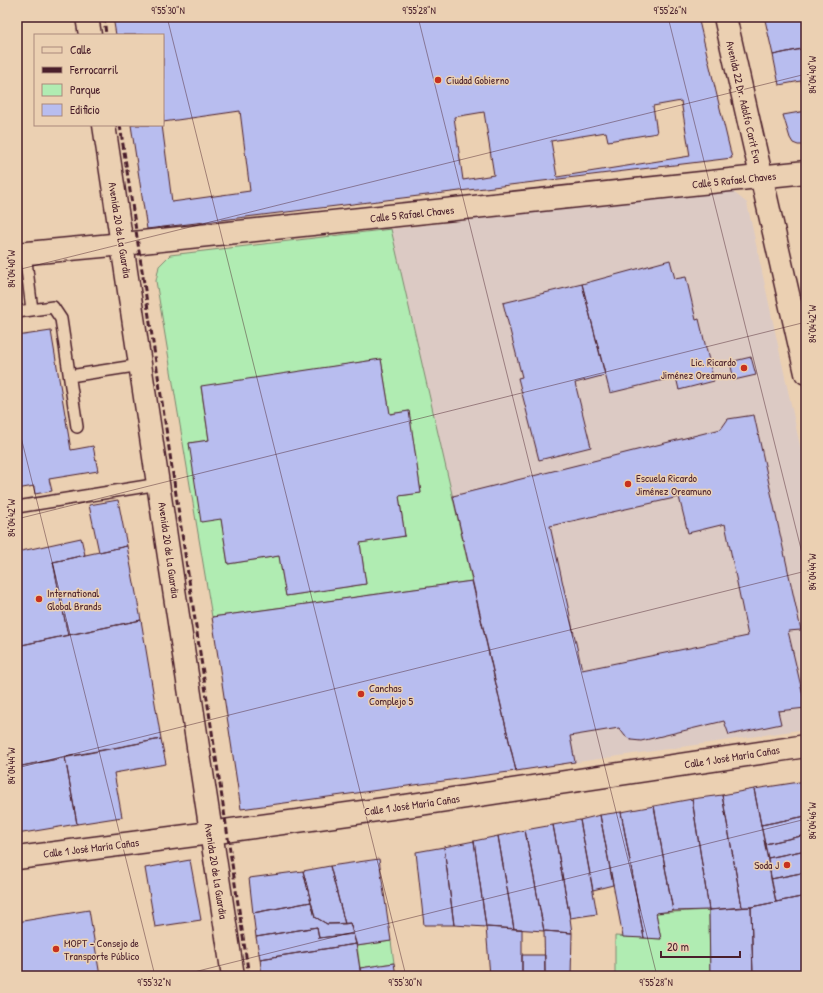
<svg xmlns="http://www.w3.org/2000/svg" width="823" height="993" viewBox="0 0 823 993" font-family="'Patrick Hand',sans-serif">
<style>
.built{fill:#dccac4}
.green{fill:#b0ecb2;stroke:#7d866e;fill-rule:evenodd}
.building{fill:#b8bdef;stroke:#4a1f2b;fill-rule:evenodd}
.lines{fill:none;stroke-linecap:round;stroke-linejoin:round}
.service-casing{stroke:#4a1f2b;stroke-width:14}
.minor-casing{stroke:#4a1f2b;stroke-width:25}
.tertiary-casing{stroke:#4a1f2b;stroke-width:25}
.secondary-casing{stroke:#4a1f2b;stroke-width:25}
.service{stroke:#ebd0b2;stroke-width:11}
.minor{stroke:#ebd0b2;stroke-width:22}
.tertiary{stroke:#ebd0b2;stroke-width:22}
.secondary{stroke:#ebd0b2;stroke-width:22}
.rail{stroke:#4a1f2b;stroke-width:3;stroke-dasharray:6 3;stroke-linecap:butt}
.ticks{fill:none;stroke:#4a1f2b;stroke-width:1;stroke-opacity:0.45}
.poi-dot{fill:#c8321e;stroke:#ebd0b2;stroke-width:1.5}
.labels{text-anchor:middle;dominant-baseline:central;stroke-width:3;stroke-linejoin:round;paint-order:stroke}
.poi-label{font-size:11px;fill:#4a1f2b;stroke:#ebd0b2;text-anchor:start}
.street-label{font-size:11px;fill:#4a1f2b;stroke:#ebd0b2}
.neatline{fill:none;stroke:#4a1f2b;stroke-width:1.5}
.ticks-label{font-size:10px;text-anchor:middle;fill:#4a1f2b}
</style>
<rect width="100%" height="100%" fill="#ebd0b2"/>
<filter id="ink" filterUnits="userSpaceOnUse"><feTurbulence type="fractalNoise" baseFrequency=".025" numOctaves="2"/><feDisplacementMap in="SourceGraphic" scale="8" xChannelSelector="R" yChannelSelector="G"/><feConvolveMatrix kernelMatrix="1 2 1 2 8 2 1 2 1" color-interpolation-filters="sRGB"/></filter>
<g filter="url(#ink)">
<path class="built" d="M731 190 747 203 806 473V729L516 771 391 229Z"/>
<path class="green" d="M391 229 472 581 212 617 156 281 159 266 170 255ZM381 359 390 414 409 411 421 493 399 496 405 536 360 543 366 584 286 596 279 556 228 564 221 519 189 443 209 440 201 387Z
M709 910 710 976H615V936L661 939 656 913Z
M391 941 394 963 360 968 357 946Z"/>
<path class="building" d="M113 17H698L732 158 147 229 131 125H163V35H116Z
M765 17H783L765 20Z
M783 17H806V48L773 55 765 20Z
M806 48V80L779 85 773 55Z
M806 80V107L801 81Z
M681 101 690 156 557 177 551 141 606 132 608 141 657 133 653 106Z
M240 111 250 191 172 202 162 125H163V122Z
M806 111V145H798L793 143 790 138 783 115Z
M484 112 494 175 463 180 454 117Z
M670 260 675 279 686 277 696 320 699 319 714 381 679 390 676 377 610 393 582 284Z
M582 284 605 375 575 383 591 447 539 460 518 378 522 377 503 303Z
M51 331 71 450 93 446 98 471 49 479 52 491 35 494 34 486 17 489V336Z
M751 357 756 375 734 380 730 362Z
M381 359 390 414 409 411 421 493 399 496 405 536 360 543 366 584 286 596 279 556 228 564 221 519 201 522 189 443 209 440 201 386Z
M754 415 801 630 788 631 806 708 778 711 781 724 729 735 724 721 641 741 631 740 625 736 619 728 570 736 575 762 516 771 453 496 721 429 728 419ZM679 497 688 533 725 524 748 636 582 670 550 526Z
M118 500 127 546 99 552 89 505Z
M81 538 85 555 53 562 68 635 17 646V552Z
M127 546 141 620 68 635 53 562Z
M472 581 516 771 241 809 212 617Z
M141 620 161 739 17 767V646Z
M161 739 166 764 114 773 122 817 77 824 65 757Z
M65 757 77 824 17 834V767Z
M806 781V816L761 825 754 789Z
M754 789 776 902 751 907H742L722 795Z
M722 795 742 907 709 910 692 799Z
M692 799 709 910 673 911 654 806Z
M654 806 673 911 656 913 661 939 644 938 621 812Z
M621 812 644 938 623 937 600 815Z
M600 815 613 885 593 890 580 820Z
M806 816V835L765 844 761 825Z
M580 820 597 914 570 918 553 825Z
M553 825 570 918 572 933 544 931 525 830Z
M525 830 544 931 514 929 498 836Z
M806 835V850L768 858 765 844Z
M498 836 514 929 486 927 474 841Z
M474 841 486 927 454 925 444 847Z
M444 847 454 925H424L416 852Z
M806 850V872L771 879 768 858Z
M379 859 391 941 357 946 350 923 345 924 330 866Z
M190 860 201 920 155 927 145 868Z
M330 866 345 924H327L315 917 303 871Z
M303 871 311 902 253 913 249 878Z
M806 872V896L776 902 771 879Z
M806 896V976H753L751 907Z
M311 902 315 917 327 924 350 923 353 934 319 938 317 927 256 937 253 913Z
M751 907 753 976H710L709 910Z
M89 910 100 976H17V922Z
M317 927 319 938 353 934 356 944 260 959 256 937Z
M486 927 522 929V976H490Z
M544 931 572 933 571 976H545Z
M356 944 361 976H262L260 959Z
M522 955H545V976H522Z
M394 963 396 976H361L360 968Z"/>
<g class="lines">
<defs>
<path id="service" d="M25 253 32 310
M17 312 53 307 61 319 77 427
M70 376 141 365
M17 507 159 484"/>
<path id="minor" d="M725 17 806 373
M17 254 123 244 806 172
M210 833 406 806 806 746"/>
<path id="tertiary" d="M17 858 210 833"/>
<path id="secondary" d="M87 17 90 35
M104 125C148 408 188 693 233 976"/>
</defs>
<use href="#service" class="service-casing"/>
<use href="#minor" class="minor-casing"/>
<use href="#tertiary" class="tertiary-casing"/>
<use href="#secondary" class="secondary-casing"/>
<use href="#service" class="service"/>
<use href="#minor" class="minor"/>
<use href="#tertiary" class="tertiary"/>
<use href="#secondary" class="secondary"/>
<path class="rail" d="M104 17 106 35
M120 125 249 976"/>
</g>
</g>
<path class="ticks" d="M167 17 406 976M418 17 657 976M668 17 806 569M17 22 37 17M17 270 806 74M17 421 155 976M17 519 806 322M17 768 806 571M178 976 806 819"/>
<g class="poi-dot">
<circle cx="438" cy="80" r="4"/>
<circle cx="744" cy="368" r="4"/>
<circle cx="628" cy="484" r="4"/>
<circle cx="39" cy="599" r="4"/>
<circle cx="361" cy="694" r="4"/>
<circle cx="787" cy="865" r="4"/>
<circle cx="56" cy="949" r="4"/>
</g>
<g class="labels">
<g class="poi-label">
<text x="446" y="80">Ciudad Gobierno</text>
<text x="736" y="362" text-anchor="end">Lic. Ricardo<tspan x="736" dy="13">Jiménez Oreamuno</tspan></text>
<text x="636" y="478">Escuela Ricardo<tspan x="636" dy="13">Jiménez Oreamuno</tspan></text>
<text x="47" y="593">International<tspan x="47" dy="13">Global Brands</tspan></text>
<text x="369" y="688">Canchas<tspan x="369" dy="13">Complejo 5</tspan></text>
<text x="779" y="865" text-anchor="end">Soda J</text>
<text x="64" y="943">MOPT - Consejo de<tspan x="64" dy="13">Transporte Público</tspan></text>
</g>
<g class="street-label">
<text transform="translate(744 102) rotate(77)">Avenida 22 Dr. Adolfo Carit Eva</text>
<text transform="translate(734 180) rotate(-6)">Calle 5 Rafael Chaves</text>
<text transform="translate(412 214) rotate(-6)">Calle 5 Rafael Chaves</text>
<text transform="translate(120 230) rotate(81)">Avenida 20 de La Guardia</text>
<text transform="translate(169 550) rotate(82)">Avenida 20 de La Guardia</text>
<text transform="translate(732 757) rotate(-9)">Calle 1 José María Cañas</text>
<text transform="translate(412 805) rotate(-8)">Calle 1 José María Cañas</text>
<text transform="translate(91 848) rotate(-7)">Calle 1 José María Cañas</text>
<text transform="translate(216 871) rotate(81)">Avenida 20 de La Guardia</text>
</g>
</g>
<rect width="823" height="993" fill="none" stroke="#ebd0b2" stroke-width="44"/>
<rect x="34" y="34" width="130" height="92" fill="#ebd0b2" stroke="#ab897c"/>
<rect x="42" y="47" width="20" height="6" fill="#ebd0b2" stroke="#ab897c"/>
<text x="70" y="54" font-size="12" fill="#4a1f2b">Calle</text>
<rect x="42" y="67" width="20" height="6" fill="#4a1f2b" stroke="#ab897c"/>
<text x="70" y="74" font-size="12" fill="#4a1f2b">Ferrocarril</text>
<rect x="42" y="84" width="20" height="12" fill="#b0ecb2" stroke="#ab897c"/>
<text x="70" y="94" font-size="12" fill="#4a1f2b">Parque</text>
<rect x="42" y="104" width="20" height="12" fill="#b8bdef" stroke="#ab897c"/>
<text x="70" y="114" font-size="12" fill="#4a1f2b">Edificio</text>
<path d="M661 951v6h79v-6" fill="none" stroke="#4a1f2b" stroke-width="2"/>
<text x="667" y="951" font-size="12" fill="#4a1f2b" stroke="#ebd0b2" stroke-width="3" paint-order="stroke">20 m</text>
<rect x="22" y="22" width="779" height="949" class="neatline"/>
<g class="ticks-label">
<text x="168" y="14">9°55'30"N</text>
<text x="419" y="14">9°55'28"N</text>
<text x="670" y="14">9°55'26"N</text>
<text transform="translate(812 75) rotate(-90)" y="4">84°04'40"W</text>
<text transform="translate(11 269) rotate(-90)" y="4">84°04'40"W</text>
<text transform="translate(812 324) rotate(-90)" y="4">84°04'42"W</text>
<text transform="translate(11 518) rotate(-90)" y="4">84°04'42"W</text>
<text transform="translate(812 572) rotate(-90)" y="4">84°04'44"W</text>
<text transform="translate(11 766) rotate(-90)" y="4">84°04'44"W</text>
<text transform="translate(812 821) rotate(-90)" y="4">84°04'46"W</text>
<text x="154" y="986">9°55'32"N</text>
<text x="405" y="986">9°55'30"N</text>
<text x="656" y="986">9°55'28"N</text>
</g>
</svg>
